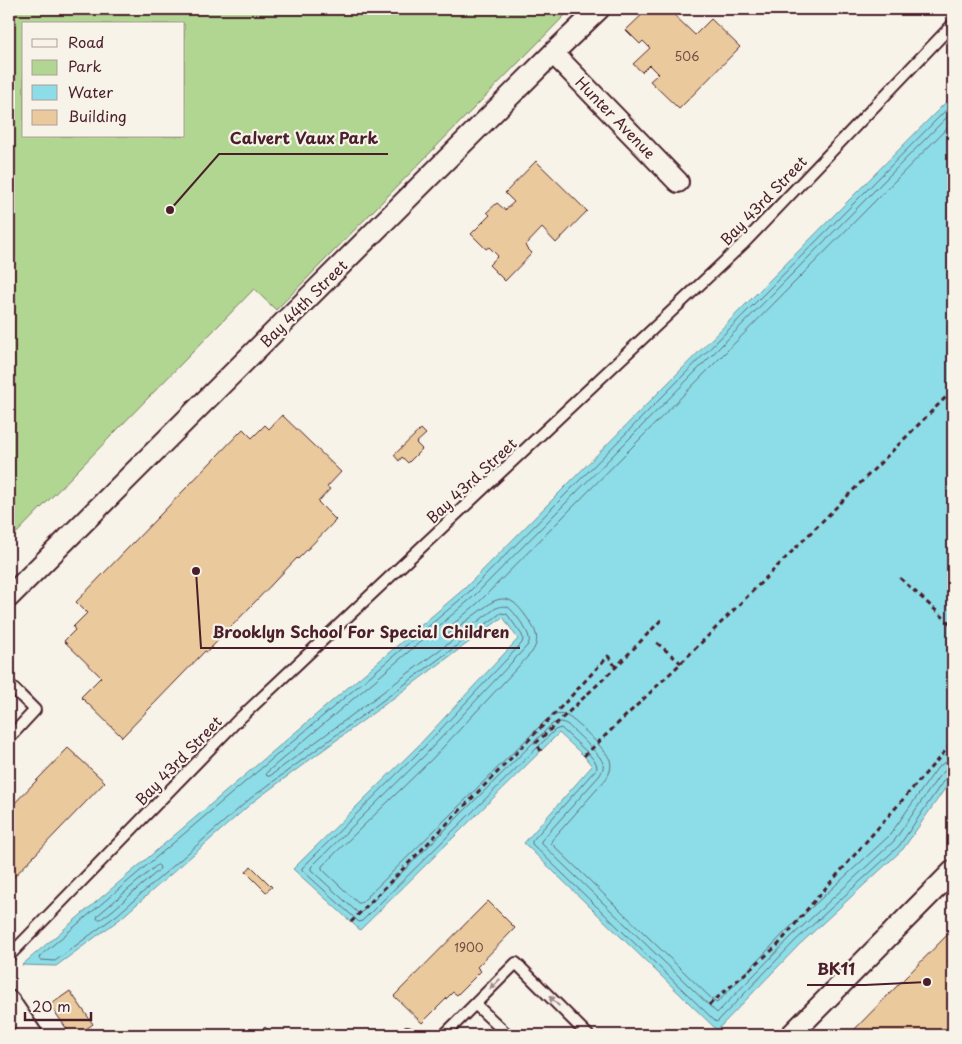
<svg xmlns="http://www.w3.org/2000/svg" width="962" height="1044" viewBox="0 0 962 1044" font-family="'Playpen Sans',sans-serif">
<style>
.green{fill:#b0d692;stroke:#7d7a5e;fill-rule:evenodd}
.water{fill:#8cdde7;stroke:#72919c}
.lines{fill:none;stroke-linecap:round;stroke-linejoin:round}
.shore{stroke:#646b76;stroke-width:1}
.building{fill:#eaca9c;stroke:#4a1f2b}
.lane-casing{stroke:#4a1f2b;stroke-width:14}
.street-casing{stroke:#4a1f2b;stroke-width:24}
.path{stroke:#4a1f2b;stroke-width:3;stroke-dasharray:5 4;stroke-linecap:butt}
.lane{stroke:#f7f3e8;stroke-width:10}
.street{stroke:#f7f3e8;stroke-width:20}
.oneway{fill:#a0898a}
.labels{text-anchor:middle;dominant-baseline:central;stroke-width:4.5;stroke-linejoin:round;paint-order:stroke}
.number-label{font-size:12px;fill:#724a47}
.street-label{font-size:15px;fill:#4a1f2b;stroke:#f7f3e8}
.leader{fill:none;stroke:#4a1f2b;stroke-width:2}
.callout-dot{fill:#4a1f2b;stroke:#f7f3e8;stroke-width:2}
.callout-label{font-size:16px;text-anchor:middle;font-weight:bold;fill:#4a1f2b;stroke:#f7f3e8;stroke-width:4.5;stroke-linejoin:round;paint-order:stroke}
</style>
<rect width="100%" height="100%" fill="#f7f3e8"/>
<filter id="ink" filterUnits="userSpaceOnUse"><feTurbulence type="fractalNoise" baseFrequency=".02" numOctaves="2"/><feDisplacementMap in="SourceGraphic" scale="10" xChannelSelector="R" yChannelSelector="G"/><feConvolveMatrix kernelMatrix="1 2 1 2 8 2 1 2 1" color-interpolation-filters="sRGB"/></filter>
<g filter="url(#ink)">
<path class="green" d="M9 9H571L276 310 254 289 9 541ZM24 24H184V136H24Z"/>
<path class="water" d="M953 95V777L903 849 799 945 717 1030 524 843 592 766 584 756 559 733 360 930 293 869 418 746 518 639 503 617 254 801 120 919 56 966 22 965 465 588Z"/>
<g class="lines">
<path class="shore" d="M953 103 469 592 40 956 39 959 41 960 55 961 117 915 251 798 501 613 507 614 522 635 523 639 522 643 422 749 302 868V870L359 922 362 921 555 730 561 728 588 753 596 763 597 768 532 841V844L715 1021 717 1022 795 941 899 846 944 780 949 775H953
M953 111 473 597 267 772 266 774 267 776H270L496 608C500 607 503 605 508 607 513 610 529 632 529 638 530 642 529 642 527 646L426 754 311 867V870L358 913H361L551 725C556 721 562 721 568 725 576 733 600 754 603 763 604 768 602 771 600 775L541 841V843L717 1013 791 937 894 841 939 776 946 770 953 768
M953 122 479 602 444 632V635H447L492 602C508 594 516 603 525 615 534 628 542 637 532 652L432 759 322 866V869L358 903H361L546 720C552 716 558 713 565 715 574 718 607 751 610 760 612 767 610 773 606 779L552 840 551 843 715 1002 717 1003 786 931 889 836 938 767 944 763 953 761
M158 865 160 867 159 870 113 910 101 919H97L98 915 156 866Z"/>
</g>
<path class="building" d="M648 9H671L670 11 695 35 711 19 740 47 679 109 650 81 658 74 649 65 642 72 633 64 650 48 643 41 640 44 626 30Z
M536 161 587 211 556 243 542 228 525 246 532 253 505 281 489 265 498 256 489 247 486 249 471 234 490 215 487 212 497 203 505 210 514 202 505 193Z
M282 415 341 472 327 487 330 489 318 502 336 520 298 559 297 558 207 652 205 651 122 737 81 697 101 677 64 641 75 630 73 627 87 613 76 602 243 429 252 438 265 425 269 429Z
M421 429 426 434 416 443 422 449 408 463 402 457 399 461 394 455Z
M68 748 105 782 9 882V809Z
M251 866 272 887 266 892 246 872Z
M488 901 515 928 477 967 481 971 457 995 453 992 422 1023 394 996Z
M953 929V1035H849Z
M70 991 93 1024 78 1035H71L50 1005Z
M265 1027 274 1035H257Z"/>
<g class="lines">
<defs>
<path id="lane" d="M9 684 35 710 9 738
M9 956 237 721 744 243 953 24
M475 1004 508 1035
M405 1035 407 1033 412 1035
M444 1035 516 963 588 1035"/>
<path id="street" d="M553 53 678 182
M9 597 553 53 599 9
M9 1001 32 1035
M791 1035 953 871"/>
</defs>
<use href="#lane" class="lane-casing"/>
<use href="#street" class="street-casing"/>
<path class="path" d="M900 578 953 626
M657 643 681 663
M541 751 536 743 616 667 662 619
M584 756 681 663 953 390
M351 922 563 705 608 656 616 667
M709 1005 778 945 810 906 953 742"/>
<use href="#lane" class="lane"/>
<use href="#street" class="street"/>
</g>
<defs><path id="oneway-solid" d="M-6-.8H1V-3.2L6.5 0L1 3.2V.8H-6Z" transform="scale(1.25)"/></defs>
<g class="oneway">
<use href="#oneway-solid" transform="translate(495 984) rotate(135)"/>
<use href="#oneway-solid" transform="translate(554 1001) rotate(-135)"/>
</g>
</g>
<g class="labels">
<g class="number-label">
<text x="687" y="56">506</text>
<text x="469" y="947">1900</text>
</g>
<g class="street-label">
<text transform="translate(616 117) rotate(46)">Hunter Avenue</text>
<text transform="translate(763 200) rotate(-46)">Bay 43rd Street</text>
<text transform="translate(303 303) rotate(-45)">Bay 44th Street</text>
<text transform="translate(471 480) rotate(-43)">Bay 43rd Street</text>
<text transform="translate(178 760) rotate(-46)">Bay 43rd Street</text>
</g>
</g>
<path class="leader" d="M170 210L219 154H388M196 571L201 648H520M927 982L865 985H807"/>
<g class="callout-dot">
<circle cx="170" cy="210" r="5"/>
<circle cx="196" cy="571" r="5"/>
<circle cx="927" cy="982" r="5"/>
</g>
<g class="callout-label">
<text x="304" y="144">Calvert Vaux Park</text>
<text x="361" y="638">Brooklyn School For Special Children</text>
<text x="836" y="975">BK11</text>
</g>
<rect width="962" height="1044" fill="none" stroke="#f7f3e8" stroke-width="30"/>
<rect x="15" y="15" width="932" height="1014" fill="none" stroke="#4a1f2b" stroke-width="2" filter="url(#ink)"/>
<rect x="22" y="22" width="162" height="115" fill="#f7f3e8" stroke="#b29e9c"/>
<rect x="32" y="39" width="25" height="8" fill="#f7f3e8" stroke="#b29e9c"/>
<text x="68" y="48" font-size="15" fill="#4a1f2b">Road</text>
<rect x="32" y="60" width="25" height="15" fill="#b0d692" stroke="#b29e9c"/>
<text x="68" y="72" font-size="15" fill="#4a1f2b">Park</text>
<rect x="32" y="85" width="25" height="15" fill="#8cdde7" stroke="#b29e9c"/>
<text x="68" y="98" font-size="15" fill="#4a1f2b">Water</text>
<rect x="32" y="110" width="25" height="15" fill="#eaca9c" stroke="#b29e9c"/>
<text x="68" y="122" font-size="15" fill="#4a1f2b">Building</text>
<path d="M25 1012v8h66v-8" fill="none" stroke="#4a1f2b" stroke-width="2.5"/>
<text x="32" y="1012" font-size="15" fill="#4a1f2b" stroke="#f7f3e8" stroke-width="4" paint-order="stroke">20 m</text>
</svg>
